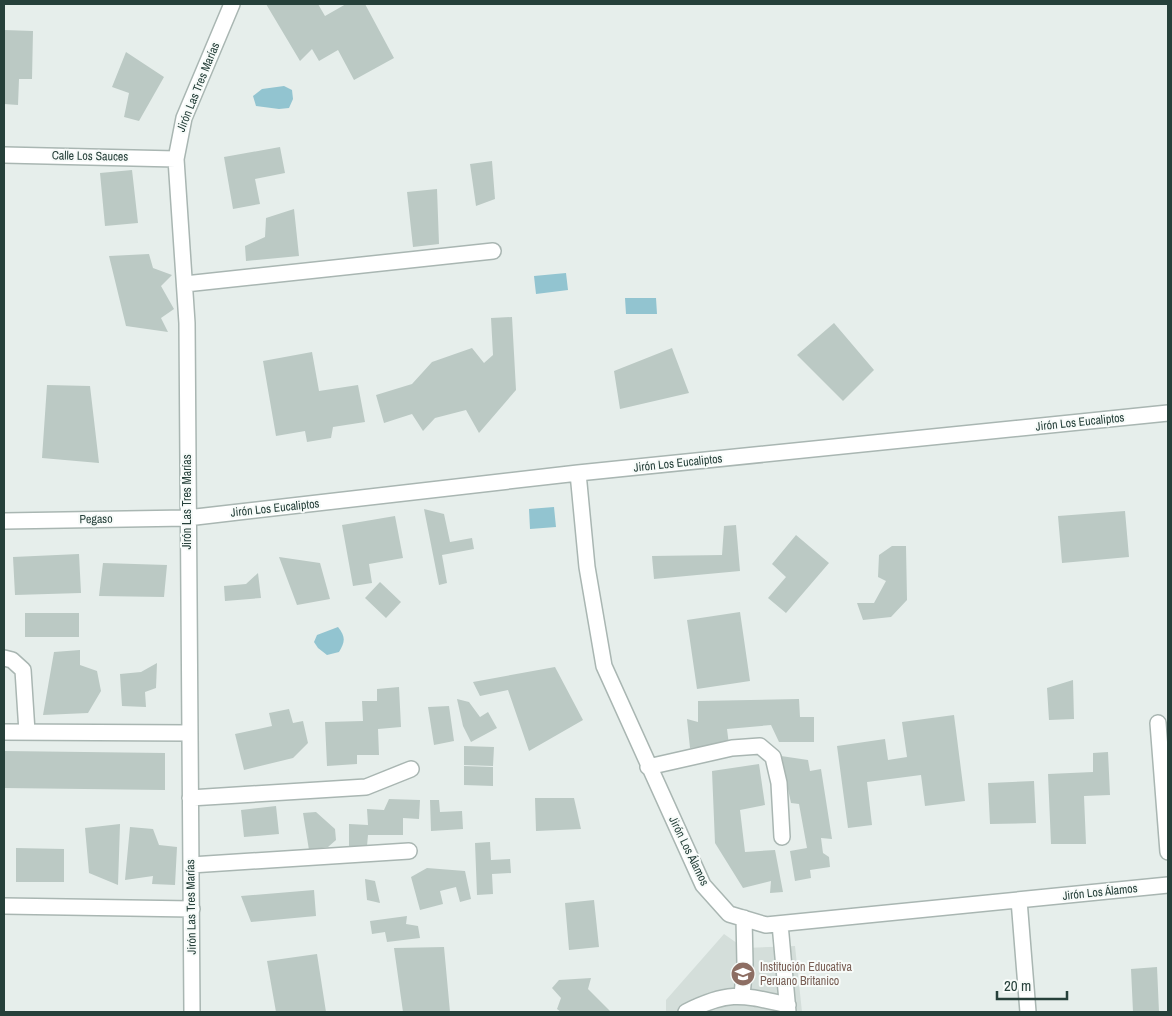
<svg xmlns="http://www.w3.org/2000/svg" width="1172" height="1016" viewBox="0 0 1172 1016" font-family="'Archivo Narrow',sans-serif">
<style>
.built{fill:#d4deda}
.water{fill:#92c4d0}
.building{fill:#bbc9c4}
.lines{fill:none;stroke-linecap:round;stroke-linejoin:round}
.minor-casing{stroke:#a9b6b2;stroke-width:18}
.minor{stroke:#fff;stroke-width:15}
.labels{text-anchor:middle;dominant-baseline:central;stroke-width:4;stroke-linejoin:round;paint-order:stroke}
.street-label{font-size:12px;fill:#26403a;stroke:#f7fbf9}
.education-label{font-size:12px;fill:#785e54;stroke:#f7fbf9;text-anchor:start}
</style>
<rect width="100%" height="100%" fill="#e6eeeb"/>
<path class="built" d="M724 934 744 948 795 946 802 1012H666V1000Z"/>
<path class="water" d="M284 86 292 90 293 99 289 108 279 109 256 106 253 96 262 89Z
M566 273 568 290 536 294 534 276Z
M625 298H656L657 314H626Z
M554 507 556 527 530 529 529 509Z
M338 627C346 637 345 642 339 652L327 655 318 648 314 642 317 635Z"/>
<path class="building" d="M266 4H318L325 16 346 4H365L394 58 354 80 338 50 319 61 312 49 300 61Z
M4 30 33 31 32 79H19L18 105 4 104Z
M126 52 164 77 139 121 124 117 129 93 112 87Z
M280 147 285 173 255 179 260 204 233 209 224 157Z
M492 161 495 199 476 206 470 164Z
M132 170 138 223 105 226 100 173Z
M437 189 439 244 413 247 407 192Z
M294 209 299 256 246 261 245 246 265 237 266 218Z
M149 254 153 268 172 275 161 286 174 309 161 318 168 332 126 326 109 256Z
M512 317 516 390 479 433 466 410 435 418 423 431 412 414 384 423 376 395 412 384 432 362 472 348 484 363 493 355 491 318Z
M834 323 874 370 843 401 797 355Z
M672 348 689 393 620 409 614 371Z
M312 352 319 391 358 385 365 422 333 427 331 438 307 442 305 431 276 436 263 361Z
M47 385 90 386 99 463 42 458Z
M424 509 444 514 450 542 472 538 474 549 442 555 447 583 439 585Z
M1125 511 1129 557 1062 563 1058 516Z
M395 516 403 558 369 564 372 583 353 586 342 525Z
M736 525 740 571 654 579 652 556 722 555 724 526Z
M796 535 829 563 786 613 768 598 786 577 772 564Z
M892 546H906L907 600 891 617 863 620 857 603H874L886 581 878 577 879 555Z
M79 554 81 593 15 595 13 557Z
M279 557 320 563 330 599 297 605Z
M103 563 167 565 164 597 99 596Z
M258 573 261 598 225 601 224 586 246 584Z
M380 582 401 602 386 618 365 598Z
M740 612 750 681 697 689 687 620Z
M25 613H79V637H25Z
M80 650V665L97 671 101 691 88 713 43 715 54 652Z
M157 663 156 688 145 692 146 707 122 706 120 674 141 672Z
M555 667 583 720 529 751 508 690 480 696 473 682Z
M1073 680 1074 719 1049 720 1047 688Z
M399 687 401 727 378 729 379 755H357V764L327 766 325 722 363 721 362 701H377V689Z
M457 699 469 702 480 717 488 712 497 728 471 742 463 726Z
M799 699 800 717H814V742H779L771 725 727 729 729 745 690 748 687 719 698 722V701Z
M449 706 454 741 434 745 428 707Z
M289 709 293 723 303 721 308 743 293 758 244 770 235 734 272 726 269 713Z
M954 715 965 801 925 806 921 775 867 782 872 825 848 828 837 746 885 739 888 760 907 757 902 722Z
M464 746 494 747 493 766 464 765Z
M4 751 165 753V790L4 788Z
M1108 752 1110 795 1084 796 1086 844H1051L1048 774 1093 772V753Z
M781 756 808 760 810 771 821 769 832 839 821 838 823 853 829 857 830 867 810 870 811 878 795 881 790 851 807 848 799 804 791 803Z
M759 764 765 805 740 810 745 852 775 850 783 892 770 893 771 881 743 888 715 843 712 771Z
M464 766 493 767V786L464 785Z
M1034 781 1036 823 990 824 988 783Z
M535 798H574L581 829 536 831Z
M389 799 420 800 419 819 403 818V835H368L367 846H349V824L368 825 367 809 384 810Z
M430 800H439L440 812 462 811 463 829 431 831Z
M276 806 279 834 244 837 241 810Z
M316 812 335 829 336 840 328 847 309 850 303 813Z
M120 824 118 885 89 873 85 828Z
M130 827 153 829 159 845 177 847 175 885 152 884 153 876 125 880Z
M490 842 491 860 510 859 511 873 492 874 493 894 477 895 475 843Z
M16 848 64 849V882H16Z
M427 868 465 871 471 899 460 902 456 887 440 891 443 904 420 910 411 877Z
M365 879 375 881 380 903 367 900Z
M314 890 316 916 251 922 241 896Z
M594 900 599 947 569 950 565 903Z
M407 916 406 924 418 926 420 938 387 942 385 932 372 934 370 921Z
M444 947 450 1012H403L394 948Z
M317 954 326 1012H276L267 961Z
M1157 967 1159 1012H1133L1131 969Z
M591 978 588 989 611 1012H561L557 1009 561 998 552 988 559 980Z"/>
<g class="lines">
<defs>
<path id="minor" d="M4 155 176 159
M185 284 493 251
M578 473 587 567 604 666 703 885 729 914 766 925 1168 885
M4 521 187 518 578 473 1168 413
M4 658 12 660 23 670 27 732
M1158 723 1168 852
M4 732 190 733
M648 767 732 748 760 746 773 757 779 783 782 837
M190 798 366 787 411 769
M191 865 409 851
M1019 900 1028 1012
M4 906 192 909
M780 924 788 1012
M742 995 745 964 744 918
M192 1012 187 323 176 159 184 118 232 4
M686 1012C730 990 742 995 788 1005"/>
</defs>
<use href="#minor" class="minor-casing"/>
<use href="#minor" class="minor"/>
</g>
<defs>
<symbol id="school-disc" viewBox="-11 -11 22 22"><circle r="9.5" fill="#8d6e63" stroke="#f7fbf9"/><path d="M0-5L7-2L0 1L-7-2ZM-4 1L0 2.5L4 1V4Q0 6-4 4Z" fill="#fff"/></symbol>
</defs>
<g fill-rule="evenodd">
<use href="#school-disc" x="729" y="960" width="28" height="28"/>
</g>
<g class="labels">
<g class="street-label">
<text transform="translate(198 87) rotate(-68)">Jirón Las Tres Marías</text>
<text transform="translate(90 156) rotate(1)">Calle Los Sauces</text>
<text transform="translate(1080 422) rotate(-6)">Jirón Los Eucaliptos</text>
<text transform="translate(678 463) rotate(-6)">Jirón Los Eucaliptos</text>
<text transform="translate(187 502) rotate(-90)">Jirón Las Tres Marías</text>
<text transform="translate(275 508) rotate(-6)">Jirón Los Eucaliptos</text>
<text transform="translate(96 519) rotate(-1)">Pegaso</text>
<text transform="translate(689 851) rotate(64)">Jirón Los Álamos</text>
<text transform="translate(1100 892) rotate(-6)">Jirón Los Álamos</text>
<text transform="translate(191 907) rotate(-91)">Jirón Las Tres Marías</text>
</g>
<g class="education-label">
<text x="760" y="967">Institución Educativa<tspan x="760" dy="14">Peruano Britanico</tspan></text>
</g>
</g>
<rect width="1172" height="1016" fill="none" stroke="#26403a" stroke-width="10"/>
<path d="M997 991v8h70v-8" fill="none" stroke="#26403a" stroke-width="2.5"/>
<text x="1004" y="991" font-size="15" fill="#26403a" stroke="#f7fbf9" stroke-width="4" paint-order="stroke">20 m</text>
</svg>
